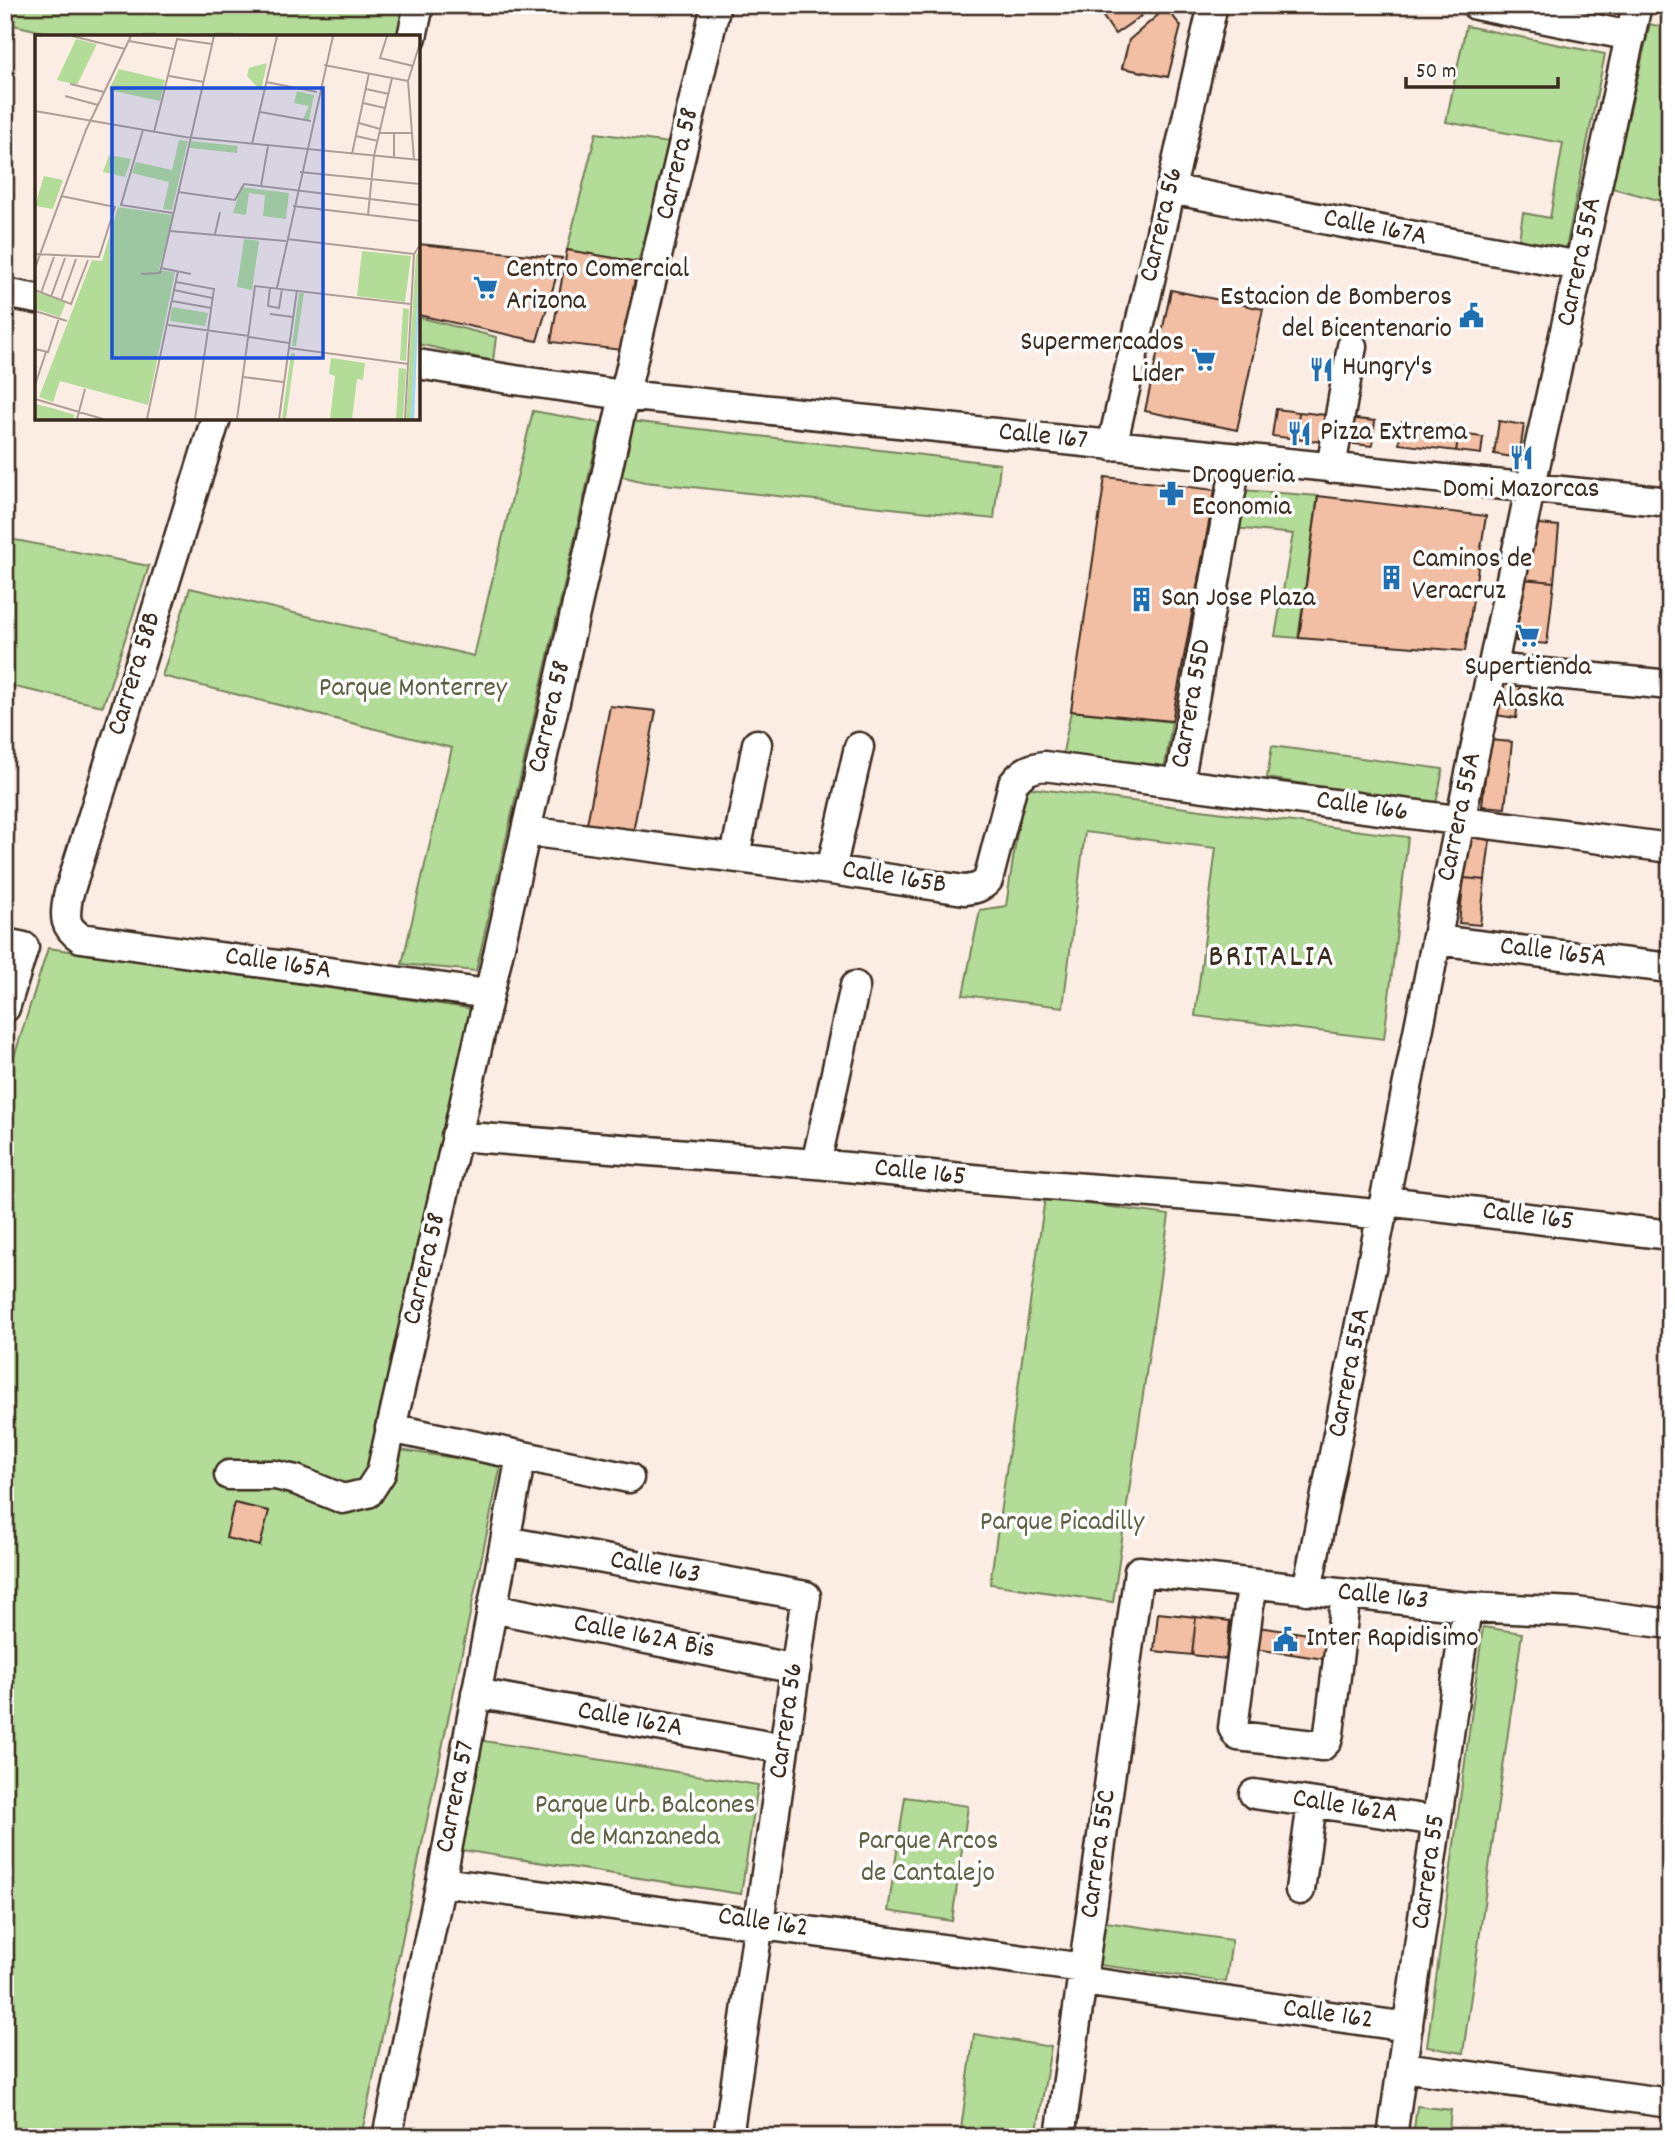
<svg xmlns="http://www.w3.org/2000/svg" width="1675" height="2142" viewBox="0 0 1675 2142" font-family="Dekko,sans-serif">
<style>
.green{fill:#b3dc98;stroke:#77835b;stroke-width:2}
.building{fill:#f2bea4;stroke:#3b2a1e;stroke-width:2}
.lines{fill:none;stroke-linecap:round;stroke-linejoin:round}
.minor-casing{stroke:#3b2a1e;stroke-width:33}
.minor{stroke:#fff;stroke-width:28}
.labels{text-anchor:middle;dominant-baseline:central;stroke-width:7;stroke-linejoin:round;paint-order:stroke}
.street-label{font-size:28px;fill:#3b2a1e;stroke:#fff}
.poi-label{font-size:28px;fill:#3b2a1e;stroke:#fff;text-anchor:start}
.park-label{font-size:28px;fill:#5f5f43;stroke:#fff}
.quarter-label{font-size:32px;letter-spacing:2px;fill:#3b2a1e;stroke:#fff}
.inset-road{fill:none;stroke:#ae9e95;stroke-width:2}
.view{fill:#1d4ed8;fill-opacity:0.15;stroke:#1d4ed8;stroke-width:3.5}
.inset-edge{fill:none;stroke:#3b2a1e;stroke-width:3.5}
</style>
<rect width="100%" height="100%" fill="#fbece4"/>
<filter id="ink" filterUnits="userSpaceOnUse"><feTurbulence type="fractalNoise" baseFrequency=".0143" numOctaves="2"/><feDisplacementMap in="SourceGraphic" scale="14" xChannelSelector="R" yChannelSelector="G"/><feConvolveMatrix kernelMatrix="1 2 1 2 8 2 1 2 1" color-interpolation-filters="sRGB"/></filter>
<g filter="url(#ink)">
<path class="green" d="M5 5H406L398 37H65L5 23Z
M1650 24 1670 29V203L1612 188Z
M1466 26 1605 54 1565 253 1518 246 1523 213 1550 218 1563 143 1446 122Z
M596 133 670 143 638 262 567 250Z
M418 317 496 337 493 361 418 344Z
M533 411 601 423 476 971 402 964 452 748 162 676 190 588 474 656Z
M630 421 1000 464 994 519 645 482 620 476Z
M1242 490 1318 496 1298 638 1275 636 1293 534 1235 528Z
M5 538 149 566 103 706 5 685Z
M1071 711 1172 722 1164 771 1062 758Z
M1272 746 1443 769 1436 804 1267 778Z
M1024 787 1408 837 1384 1039 1195 1016 1216 848 1085 832 1063 1007 963 995 980 910 1006 906Z
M48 948 481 1010 373 1446 501 1465 361 2137H5V1086Z
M1045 1198 1169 1215 1113 1602 990 1584Z
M1483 1627 1522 1633 1463 2053 1427 2047Z
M478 1740 758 1785 741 1894 461 1850Z
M905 1797 968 1806 952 1921 888 1911Z
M1099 1921 1232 1940 1226 1982 1092 1964Z
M974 2034 1051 2047 1036 2137H1016L961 2129Z
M1417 2106 1451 2110 1448 2137H1413Z"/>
<path class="building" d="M1095 5H1133L1141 16 1115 34Z
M1166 8 1181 26 1168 77 1122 68 1129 40Z
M418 244 562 258 537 341 418 315Z
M567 250 638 262 622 350 551 342Z
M1171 290 1263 309 1237 430 1145 411Z
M1276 409 1299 412 1296 439 1272 436Z
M1299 412 1335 416 1332 443 1296 439Z
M1347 418 1375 421 1372 446 1345 443Z
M1402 421 1460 428 1456 451 1399 444Z
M1499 421 1524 425 1519 458 1494 454Z
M1459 434 1483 437 1481 454 1456 451Z
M1105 477 1215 490 1172 721 1071 711Z
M1318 496 1486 516 1465 651 1299 638Z
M1529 523 1559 526 1554 582 1523 579Z
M1523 579 1554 582 1547 644 1516 641Z
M1499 684 1520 686 1516 718 1495 715Z
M610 706 656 711 633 832 587 824Z
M1489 740 1512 742 1505 808 1482 806Z
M1470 837 1490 840 1485 880 1464 878Z
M1464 878 1485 880 1480 925 1459 923Z
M234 1503 269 1511 260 1546 226 1538Z
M1158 1613 1196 1617 1192 1655 1154 1651Z
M1196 1617 1230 1621 1226 1659 1192 1655Z
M1257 1627 1295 1632 1291 1654 1254 1649Z
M1295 1632 1334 1638 1331 1660 1291 1654Z"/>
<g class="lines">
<defs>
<path id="minor" d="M1476 5 1631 36
M412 37 419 5
M1171 189 1359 226 1580 266
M5 293 37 299
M418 364 515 380 624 395 1670 502
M216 418 68 896C65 917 63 926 81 938L488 994
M1112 446 1213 5
M1331 468 1352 346
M1492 668 1670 685
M1179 784 1237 458
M526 831 831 870 964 890C974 889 981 888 988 880L1013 784C1022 772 1029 768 1044 766L1670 848
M735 857 757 744
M831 870 859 747
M1436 940 1670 968
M5 943 24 947 5 1008
M456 1136 816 1164 983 1180 1242 1200 1383 1215
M816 1164 855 986
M1386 1201 1670 1235
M390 1428 629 1478
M229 1475H275L296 1480 343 1499 368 1493 381 1473 620 414 716 5
M505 1541 806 1596 728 2137
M1254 1584 1249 1605 1233 1728 1238 1736 1322 1746 1327 1741 1329 1733 1346 1594
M1307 1590 1460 821 1530 489 1637 5
M492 1608 796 1669
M476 1693 784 1749
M1254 1794 1437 1821
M441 1882 1084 1968
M1300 1890 1312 1803
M1082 1981 1408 2027
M1402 2067 1670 2103
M387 2137 441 1882 521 1456
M1060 2137 1139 1571 1467 1607 1576 1612 1670 1624
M1392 2137 1467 1607"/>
</defs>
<use href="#minor" class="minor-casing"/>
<use href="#minor" class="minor"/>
</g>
</g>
<defs>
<symbol id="supermarket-bare" viewBox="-9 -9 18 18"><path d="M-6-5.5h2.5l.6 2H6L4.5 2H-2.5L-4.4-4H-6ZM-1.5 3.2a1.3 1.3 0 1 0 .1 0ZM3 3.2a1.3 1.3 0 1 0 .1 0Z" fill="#1f6fb2" stroke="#fff" stroke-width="2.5" paint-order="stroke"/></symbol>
<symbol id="civic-bare" viewBox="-9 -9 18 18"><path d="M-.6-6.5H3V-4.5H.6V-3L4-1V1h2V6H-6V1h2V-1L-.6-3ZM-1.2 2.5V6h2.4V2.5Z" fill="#1f6fb2" stroke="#fff" stroke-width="2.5" paint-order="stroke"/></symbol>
<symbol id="restaurant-bare" viewBox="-9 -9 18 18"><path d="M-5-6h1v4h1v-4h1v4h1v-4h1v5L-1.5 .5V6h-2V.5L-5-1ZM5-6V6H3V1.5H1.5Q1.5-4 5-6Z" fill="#1f6fb2" stroke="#fff" stroke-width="2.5" paint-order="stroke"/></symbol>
<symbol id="pharmacy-bare" viewBox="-9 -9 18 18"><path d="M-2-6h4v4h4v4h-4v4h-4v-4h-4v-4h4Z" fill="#1f6fb2" stroke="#fff" stroke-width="2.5" paint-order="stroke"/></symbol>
<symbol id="building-bare" viewBox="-9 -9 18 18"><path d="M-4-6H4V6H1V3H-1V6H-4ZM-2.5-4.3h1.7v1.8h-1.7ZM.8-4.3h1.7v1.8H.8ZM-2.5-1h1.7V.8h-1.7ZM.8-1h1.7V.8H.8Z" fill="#1f6fb2" stroke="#fff" stroke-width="2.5" paint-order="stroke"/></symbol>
</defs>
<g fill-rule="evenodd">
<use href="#supermarket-bare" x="468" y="270" width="35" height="35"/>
<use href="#civic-bare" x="1454" y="298" width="35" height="35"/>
<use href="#supermarket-bare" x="1186" y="342" width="35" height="35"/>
<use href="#restaurant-bare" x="1304" y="352" width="35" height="35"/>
<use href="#restaurant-bare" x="1282" y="416" width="35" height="35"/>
<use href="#restaurant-bare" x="1504" y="440" width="35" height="35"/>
<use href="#pharmacy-bare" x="1154" y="476" width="35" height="35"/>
<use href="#building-bare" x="1374" y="560" width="35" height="35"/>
<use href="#building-bare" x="1124" y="582" width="35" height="35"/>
<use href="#supermarket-bare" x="1510" y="618" width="35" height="35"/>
<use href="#civic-bare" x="1268" y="1622" width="35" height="35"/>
</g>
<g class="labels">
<g class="street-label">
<text transform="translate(679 164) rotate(-77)">Carrera 58</text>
<text transform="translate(1163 225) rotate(-77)">Carrera 56</text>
<text transform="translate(1375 229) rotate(11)">Calle 167A</text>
<text transform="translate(1581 262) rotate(-78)">Carrera 55A</text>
<text transform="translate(1043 438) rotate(6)">Calle 167</text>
<text transform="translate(136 674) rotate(-73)">Carrera 58B</text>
<text transform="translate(1193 704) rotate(-80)">Carrera 55D</text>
<text transform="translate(551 717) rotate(-77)">Carrera 58</text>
<text transform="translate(1362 808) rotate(8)">Calle 166</text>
<text transform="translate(1461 817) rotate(-78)">Carrera 55A</text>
<text transform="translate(894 879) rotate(9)">Calle 165B</text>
<text transform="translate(1553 954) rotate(7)">Calle 165A</text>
<text transform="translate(278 965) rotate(8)">Calle 165A</text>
<text transform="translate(920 1174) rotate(6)">Calle 165</text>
<text transform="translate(1528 1218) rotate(7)">Calle 165</text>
<text transform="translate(426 1269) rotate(-77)">Carrera 58</text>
<text transform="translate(1351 1373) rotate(-79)">Carrera 55A</text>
<text transform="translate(655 1569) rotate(10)">Calle 163</text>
<text transform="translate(1383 1598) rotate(6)">Calle 163</text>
<text transform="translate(644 1638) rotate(11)">Calle 162A Bis</text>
<text transform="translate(630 1721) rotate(10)">Calle 162A</text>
<text transform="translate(788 1721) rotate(-82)">Carrera 56</text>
<text transform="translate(457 1797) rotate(-79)">Carrera 57</text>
<text transform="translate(1345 1808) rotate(9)">Calle 162A</text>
<text transform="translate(1100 1854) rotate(-82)">Carrera 55C</text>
<text transform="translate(1430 1872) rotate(-82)">Carrera 55</text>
<text transform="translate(763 1924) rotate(8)">Calle 162</text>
<text transform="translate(1328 2016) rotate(8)">Calle 162</text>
</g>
<g class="poi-label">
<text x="506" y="271">Centro Comercial<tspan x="506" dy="32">Arizona</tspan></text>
<text x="1452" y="299" text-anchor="end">Estacion de Bomberos<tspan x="1452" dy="32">del Bicentenario</tspan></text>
<text x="1184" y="344" text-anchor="end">Supermercados<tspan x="1184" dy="32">Lider</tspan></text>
<text x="1342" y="369">Hungry's</text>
<text x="1320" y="434">Pizza Extrema</text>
<text x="1192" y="477">Drogueria<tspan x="1192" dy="32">Economia</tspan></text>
<text x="1521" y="491" text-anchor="middle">Domi Mazorcas</text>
<text x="1412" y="561">Caminos de<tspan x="1412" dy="32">Veracruz</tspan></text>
<text x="1161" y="600">San Jose Plaza</text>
<text x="1528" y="669" text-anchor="middle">Supertienda<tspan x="1528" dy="32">Alaska</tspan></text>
<text x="1306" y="1640">Inter Rapidisimo</text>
</g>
<g class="park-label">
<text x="413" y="690">Parque Monterrey</text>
<text x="1062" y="1524">Parque Picadilly</text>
<text x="645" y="1807">Parque Urb. Balcones<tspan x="645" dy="32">de Manzaneda</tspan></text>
<text x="928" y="1843">Parque Arcos<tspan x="928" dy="32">de Cantalejo</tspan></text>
</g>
<g class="quarter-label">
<text x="1272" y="959">BRITALIA</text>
</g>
</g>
<g transform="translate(35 35)">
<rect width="385" height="385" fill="#fbece4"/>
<path d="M41 4 62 9 42 50 22 45ZM232 28 226 56 212 41 214 33ZM84 34 130 45 125 66 74 55ZM262 56 279 60 274 85 268 84 274 71 259 68ZM144 105 153 106 137 175 128 174 134 147 97 138 101 127 137 135ZM156 106 203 111 202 118 155 113ZM74 120 96 124 90 142 68 137ZM9 141 28 145 18 174 0 171ZM206 152 254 158 251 184 228 181 230 160 214 158 211 180 198 178ZM83 172 138 180 124 235 140 237 113 370 25 346 18 367 4 362 57 225 67 226ZM209 204 224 206 217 255 202 252ZM385 214 376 384H371L381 220ZM327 216 376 221 370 267 322 261ZM2 257 31 267 25 282 0 274ZM264 258H269L261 311H257ZM137 272 173 278 170 291 135 286ZM368 273 374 274 371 326 365 325ZM256 318 260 319 251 384H247ZM296 323 330 328 328 345 322 344 317 384H295L300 341 294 339ZM364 333 371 334 368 384H361ZM0 369 17 373 40 380 38 384H0Z" fill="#b3dc98"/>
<path d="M385 237 379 384H376L383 251Z" fill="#95d8f7"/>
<path class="inset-road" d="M37 1 90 14M352 1 345 23 378 31M94 6 139 14M289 30 373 46M134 41 169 47M231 47 282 57M35 49 69 57M331 54 354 59M30 61 63 70M328 68 350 73M0 76 150 102 385 125M225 77 276 86M324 88 345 94M108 95 86 170 138 178M119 97 142 4 177 9M344 98H377M359 98V123M321 101 343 106M217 109 242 1M317 119 334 38M379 125 373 46 385 8M265 137 385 149M226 151 233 111M143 157 200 165 209 149 385 170M258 171 385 186M333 180 339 121 357 43M135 196 251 206M180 199 185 177M252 204 379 219M0 219 64 222 80 172 26 161M0 233 51 95 96 1M126 233 156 239M106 239 125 238 179 1M141 247 179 254 160 384M235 252 233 271 244 273 247 254M242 253 298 1M0 255 36 269 53 225M139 255 177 263M6 258 19 222M16 262 30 223M26 266 41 224M137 266 176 273M0 276 32 286M235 279 258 282M133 290 214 301M214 302 254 308M254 313 373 329M0 314 13 317 24 283M208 342 248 347M0 350 11 317M0 364 68 384M42 384 50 354M112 384 143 236M202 384 220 251 375 269M244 384 262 255M370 384 379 219 385 210"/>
<path class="view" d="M77 53H288V323H77Z"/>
<rect width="385" height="385" class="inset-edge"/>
</g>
<rect width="1675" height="2142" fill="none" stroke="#fff" stroke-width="28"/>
<rect x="14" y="14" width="1647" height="2114" fill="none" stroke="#3b2a1e" stroke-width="2.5" filter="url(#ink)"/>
<path d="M1406 77v10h152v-10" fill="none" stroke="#3b2a1e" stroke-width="3.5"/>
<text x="1416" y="77" font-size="21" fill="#3b2a1e" stroke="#ffffff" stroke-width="5" paint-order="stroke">50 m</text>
</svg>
